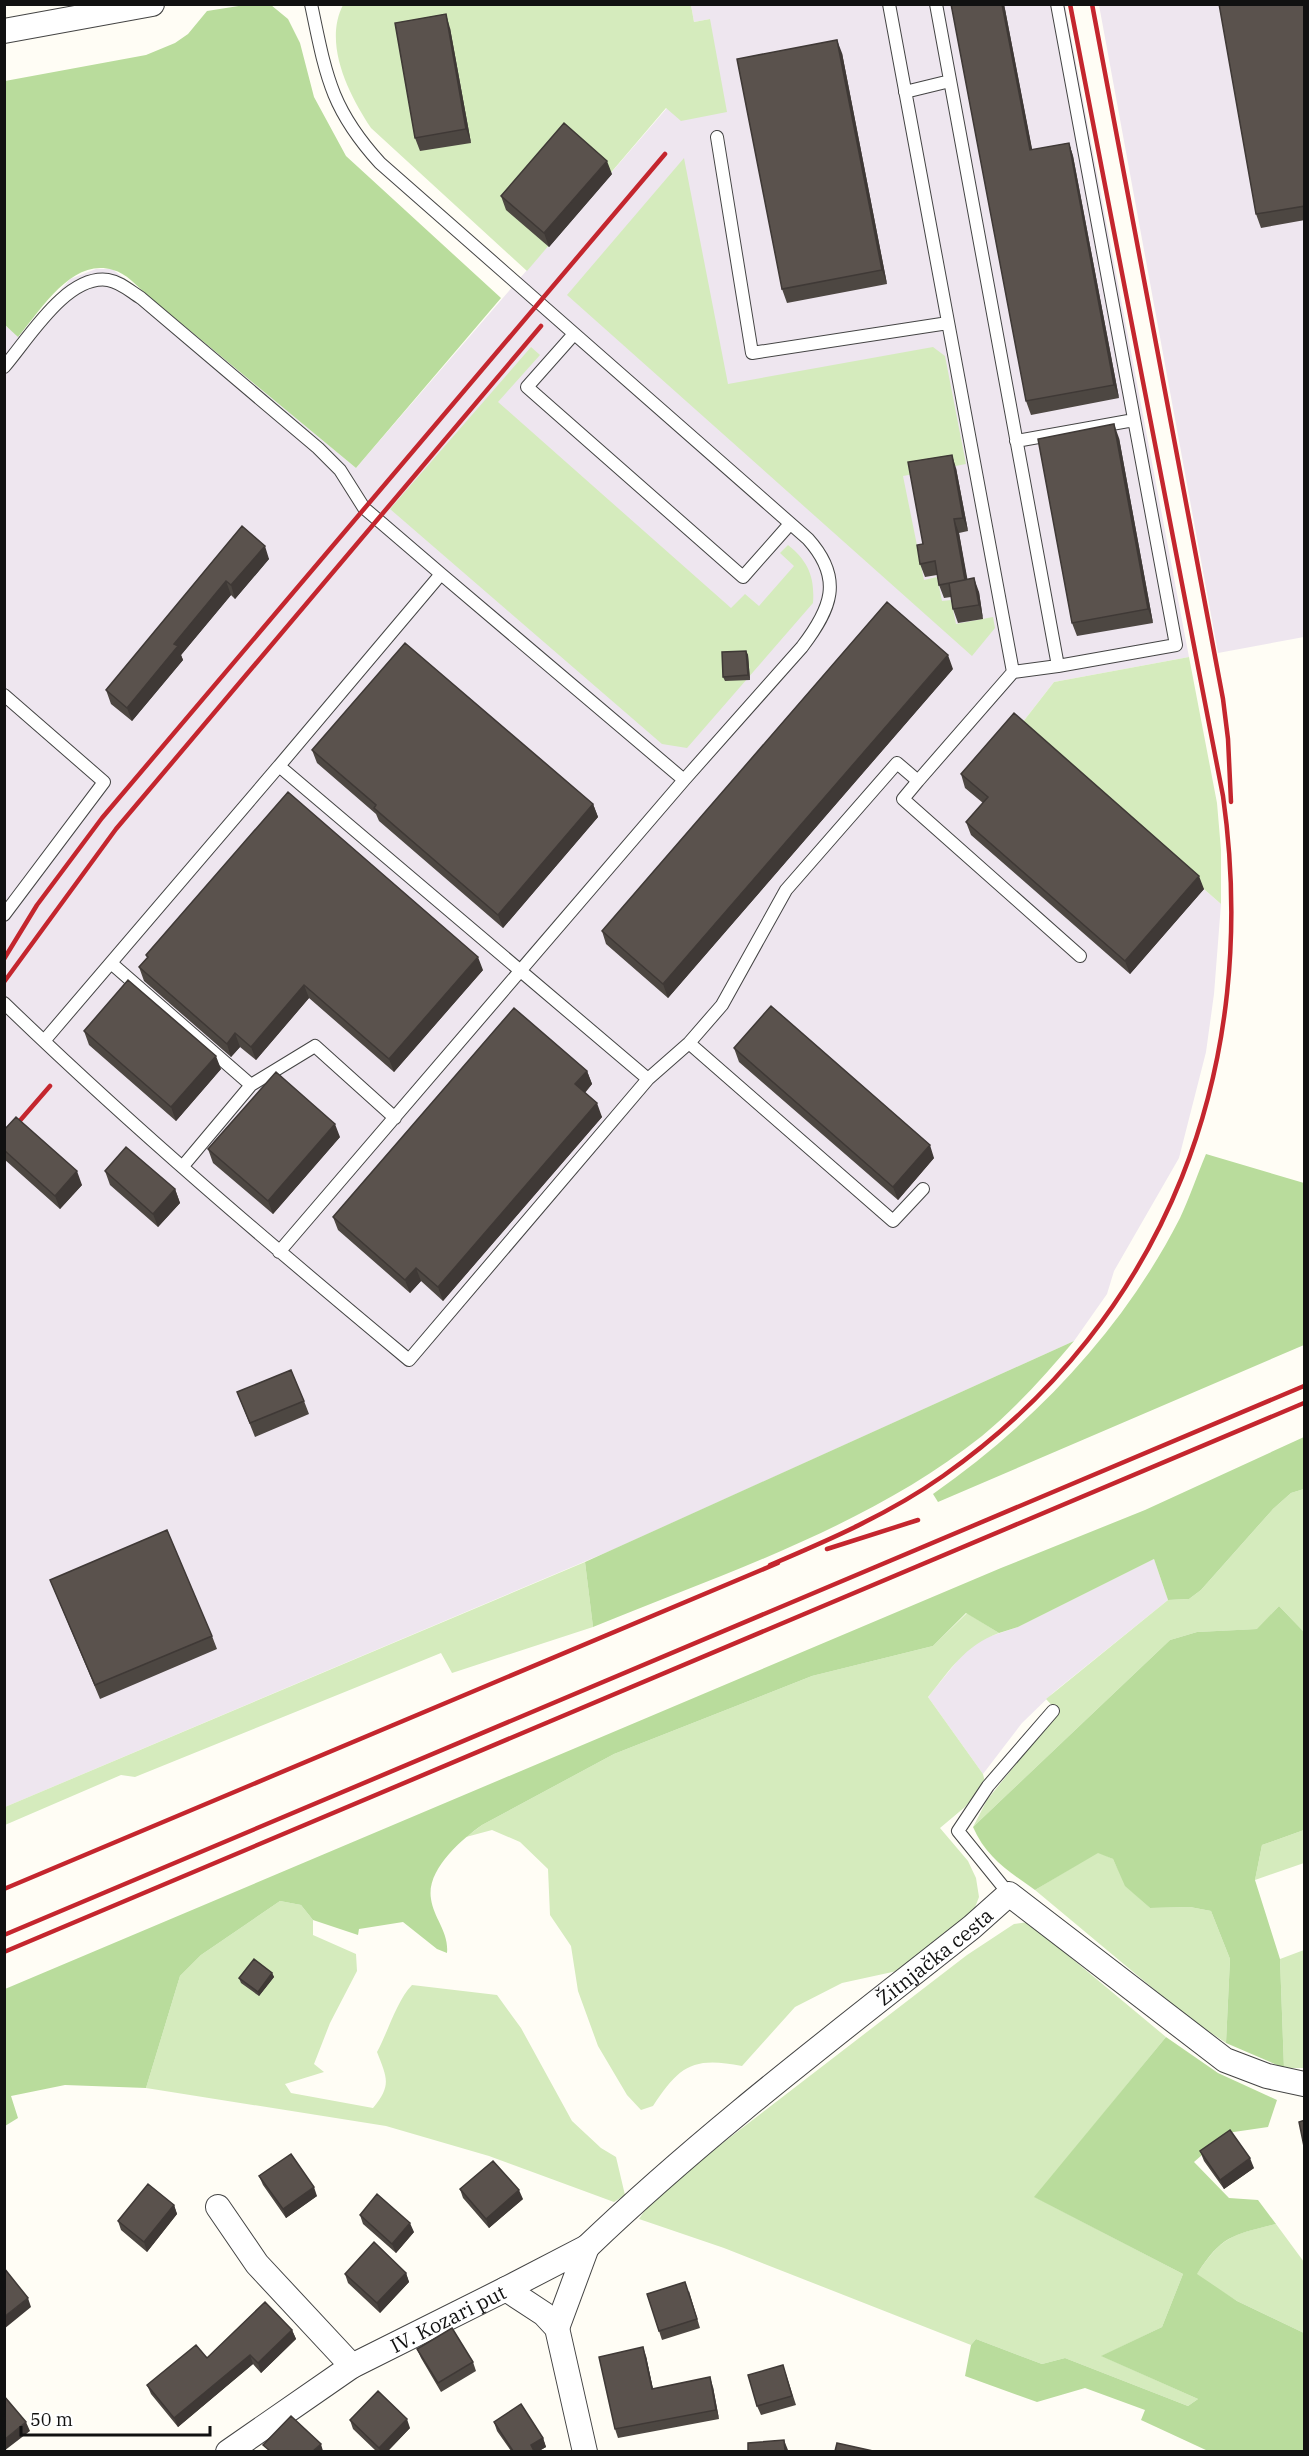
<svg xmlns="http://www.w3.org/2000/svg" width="1309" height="2456" viewBox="0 0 1309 2456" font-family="'IBM Plex Serif',serif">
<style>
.industrial{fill:#eee6ef}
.green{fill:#d5ebbd}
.forest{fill:#b9dc9c}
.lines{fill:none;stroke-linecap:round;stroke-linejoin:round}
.lane-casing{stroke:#444;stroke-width:14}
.street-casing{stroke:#444;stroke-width:26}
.lane{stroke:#fff;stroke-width:12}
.street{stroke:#fff;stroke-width:24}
.rail{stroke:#c4262e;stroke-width:4.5}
.wall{fill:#4d4742}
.shaded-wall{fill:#3f3936}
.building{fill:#5a524d;stroke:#3f3936;stroke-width:1.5}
.labels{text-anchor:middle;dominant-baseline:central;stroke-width:6;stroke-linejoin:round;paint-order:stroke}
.street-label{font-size:20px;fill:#111;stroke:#fff}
</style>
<rect width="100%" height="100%" fill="#fffdf5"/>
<path class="industrial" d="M691 5H1065L1189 657 1054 682 1019 727 1221 904 1214 994 1206 1052 1179 1158 1114 1271 1107 1294 1074 1341 612 1550 5 1807 4 325 19 336 70 279 96 269H112L147 295 356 468 667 108 710 19 694 22Z
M1099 5H1304V637L1218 653Z
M1154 1559 1168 1600 1054 1692 1022 1723 983 1774 928 1697 967 1649 979 1640 1018 1627Z"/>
<path class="green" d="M343 5H691L694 22 710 19 727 112 681 121 666 108 527 271 371 128C349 95 323 44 343 5Z
M684 158 728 384 933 347 945 356 966 464 903 476 924 580 937 577 942 601 951 600 956 624 993 617 995 628 972 656 567 295Z
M531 347 540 355 498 402 731 608 745 594 759 606 794 566 780 553 788 545C808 561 815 577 813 603L687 748 662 744 390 509Z
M1189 657 1217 803 1221 850V904L1019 727 1054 682Z
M1304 1489V1632L1279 1606 1258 1629 1197 1632 1170 1640 973 1827 987 1800 1058 1712 1046 1699 1168 1600 1189 1599 1201 1590 1273 1509 1291 1493Z
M585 1562 593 1627 452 1673 441 1653 135 1777 121 1775 5 1825V1807Z
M967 1613 999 1633C964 1646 951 1669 928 1697L983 1774 985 1782 965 1807 940 1828 968 1861 976 1878 979 1897 974 1910 945 1938 897 1971 842 1983 795 2007 742 2066C693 2056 679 2066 653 2106L641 2110 627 2095 598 2046 578 1991 571 1946 550 1915 548 1869 520 1842 492 1830 466 1837 482 1825 614 1754 812 1676 933 1646Z
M1304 1830V1863L1255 1880 1262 1845Z
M1098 1852 1113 1859 1126 1886 1150 1908 1190 1907 1211 1911 1230 1959 1226 2043 1186 2016 1035 1890Z
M280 1901 301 1905 313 1920V1935L356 1954 357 1971 330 2023 314 2064 324 2072 285 2084 291 2093 373 2108C392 2085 387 2078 377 2052 388 2032 397 2000 412 1985L497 1995 521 2028 572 2121 601 2148 616 2157 625 2195 614 2202 489 2156 386 2126 146 2088 180 1976 201 1955Z
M1028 1922 1166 2037 1035 2197 1183 2274 1162 2327 1102 2356 1198 2399 1188 2406 1065 2358 1042 2364 976 2339 971 2345 724 2248 639 2219 649 2204 694 2165 967 1955 1014 1924Z
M1304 1950V2068H1284L1280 1959Z
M1276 2224 1304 2262V2333L1237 2301 1196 2275C1223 2235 1232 2235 1276 2224Z"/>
<path class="forest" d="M245 5H271L288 19 300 43 314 97 346 156 501 298 356 468 147 295C137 286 126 273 113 270 72 257 40 311 18 337L5 325V81L146 55 175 43 188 34 207 11Z
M1206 1154 1304 1183V1345L938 1502 933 1494C1035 1422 1123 1330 1180 1218 1190 1197 1197 1175 1206 1154Z
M1074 1341C1046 1374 1016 1408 982 1436 869 1526 725 1573 593 1627L585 1562Z
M1304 1437V1489L1291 1493 1273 1509 1201 1590 1189 1599 1168 1600 1154 1559 1018 1627 999 1633 966 1613 933 1646 812 1676 614 1754 482 1825C461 1840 426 1870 431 1899 434 1919 449 1932 447 1953L437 1949 403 1922 359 1929 358 1935 313 1920 301 1905 280 1901 201 1955 180 1976 146 2088 65 2085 11 2096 18 2118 5 2126V1989L1001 1568 1145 1510Z
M1279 1606 1304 1632V1830L1262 1845 1255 1880 1280 1959 1284 2068 1226 2043 1230 1959 1211 1911 1190 1907 1150 1908 1125 1886 1113 1859 1098 1853 1035 1890C1008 1871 986 1857 973 1827L1170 1640 1197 1632 1257 1629Z
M1166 2037 1218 2073 1277 2100 1268 2127 1227 2133 1194 2162 1229 2198 1258 2200 1276 2224C1233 2235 1222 2235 1197 2274L1237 2301 1304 2333V2451H1208L1141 2420 1145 2410 1085 2388 1037 2402 965 2376 971 2345 976 2339 1042 2364 1065 2358 1188 2406 1198 2399 1101 2356 1162 2327 1183 2274 1034 2197Z"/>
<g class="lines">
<defs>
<path id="lane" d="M889 4 1013 672
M936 4 1058 666 1176 645 1057 4
M905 92 950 81
M717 137 752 353 948 323
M574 334 527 387 743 577 789 525
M4 367C29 338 67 274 108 280 121 282 131 292 141 298L318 448 340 470 364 508 441 574
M1016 441 1134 420
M4 695 104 782 4 915
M279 766 441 574 684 780
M918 781 903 799 1080 956
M111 963 251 1085
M4 1003C133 1128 271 1245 409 1360L648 1079 689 1043 722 1005 786 890 897 763 918 781 1013 672 1058 666
M44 1041 279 766 648 1079
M689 1043 893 1221 923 1189
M183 1166 251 1085 315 1046 395 1118
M279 1252 684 780 802 647C831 609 844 579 808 539L380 163C330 108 326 75 311 4
M1009 1894 958 1831 988 1786 1053 1711"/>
<g id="street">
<path d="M4 31 152 4"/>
<path d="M218 2207 257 2264 352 2366"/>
<path id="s1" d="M587 2247C708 2131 841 2031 972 1927L1009 1894 1225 2060 1267 2076 1304 2084"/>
<path d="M506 2289 587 2247 557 2328"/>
<path id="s2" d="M228 2452 352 2366 506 2289 544 2314 557 2328 585 2452"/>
</g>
</defs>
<use href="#lane" class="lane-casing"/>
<use href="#street" class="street-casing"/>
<use href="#lane" class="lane"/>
<use href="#street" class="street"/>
<path class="rail" d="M1092 4 1223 699 1228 739 1231 802
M4 959 37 905 102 818 665 154
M4 982 116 829 541 326
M4 1139 50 1086
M827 1549 918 1520
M770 1565C829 1540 889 1514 943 1476 1169 1317 1261 1064 1223 796L1070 4
M4 1889 778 1563
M4 1935 1304 1386
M4 1952 1304 1403"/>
</g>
<path class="wall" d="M1004 4 1032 150 1069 143 1073 156 1119 398 1031 415 1026 401Z
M1305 4V220L1261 228 1256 214Z
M450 28 471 143 420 151 415 138Z
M842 53 887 284 787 303 782 289Z
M612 174 549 247 506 210 501 196Z
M1119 438 1153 623 1077 636 1072 623Z
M956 468 968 531 959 533 967 580 979 592 983 619 958 623 953 609 951 597 944 598 939 585 937 575 925 577 920 564 923 544Z
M242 526 269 559 235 599 231 595 181 655 183 660 132 721 111 704 106 690Z
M746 651 748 655 750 680 725 681 723 677Z
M953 669 668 998 606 944 602 931Z
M312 750 593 804 598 817 503 928 379 821 376 814 317 763Z
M961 774 1204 889 1130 974 971 835 966 822 983 803 965 788Z
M146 955 483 970 394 1072 309 998 256 1060 240 1047 231 1057 144 981 139 967 147 958Z
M84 1031 221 1069 176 1121 89 1045Z
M734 1048 934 1158 898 1200 739 1062Z
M587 1071 592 1084 585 1093 602 1117 443 1301 421 1281 410 1293 338 1230 333 1217Z
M4 1130 82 1185 60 1209 4 1159Z
M340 1137 273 1214 213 1163 208 1149Z
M105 1171 175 1189 180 1203 158 1227 110 1185Z
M237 1392 304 1401 309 1414 255 1437Z
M50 1580 212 1636 217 1649 100 1699Z
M272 1973 274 1977 259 1996 241 1983 239 1978Z
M1200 2151 1254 2168 1224 2189 1204 2161Z
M259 2176 317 2196 286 2218 263 2185Z
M460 2189 523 2199 489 2228 463 2198Z
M174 2205 177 2214 147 2252 121 2230 118 2221Z
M360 2215 414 2232 396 2253 363 2224Z
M406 2273 409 2282 380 2313 348 2283 345 2274Z
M689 2291 700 2328 662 2340 659 2331Z
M292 2330 296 2339 261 2373 253 2364 178 2427 151 2394 147 2385 207 2358Z
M417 2349 473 2362 476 2371 441 2392 421 2358Z
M646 2356 653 2389 713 2387 719 2419 618 2438 615 2429Z
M786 2374 796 2405 761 2415 757 2406Z
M350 2420 410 2428 388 2451H376L353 2429Z
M494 2422 543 2438 546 2447 539 2451H511L497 2431Z"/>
<path class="shaded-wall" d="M1002 4H1004L1035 164 1030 150Z
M446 14 450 28 471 143 466 129Z
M837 40 842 53 887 284 882 270Z
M1069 143 1073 156 1119 398 1114 385Z
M607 161 612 174 549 247 544 233Z
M1114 424 1119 438 1153 623 1148 609Z
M952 455 956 468 968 531 963 518Z
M954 519 959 533 970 593 965 580Z
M265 546 269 559 235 599 231 585Z
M974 578 979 592 983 619 979 605Z
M226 581 231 595 181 655 183 660 132 721 127 708 174 644Z
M746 651 748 655 750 680 748 675Z
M948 655 953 669 668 998 663 984Z
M593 804 598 817 503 928 498 915Z
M1199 876 1204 889 1130 974 1125 961Z
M478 957 483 970 394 1072 389 1059Z
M304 985 309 998 256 1060 251 1047Z
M235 1033 240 1047 231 1057 227 1044Z
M216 1056 221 1069 176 1121 171 1107Z
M587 1071 592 1084 580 1098 575 1084Z
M597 1103 602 1117 443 1301 438 1287Z
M335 1124 340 1137 273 1214 268 1201Z
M930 1145 934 1158 898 1200 893 1187Z
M77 1171 82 1185 60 1209 55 1196Z
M175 1189 180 1203 158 1227 153 1214Z
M416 1268 421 1281 410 1293 405 1280Z
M272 1973 274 1977 259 1996 258 1992Z
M1250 2158 1254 2168 1224 2189 1220 2180Z
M314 2187 317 2196 286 2218 283 2209Z
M519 2190 523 2199 489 2228 486 2219Z
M174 2205 177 2214 147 2252 144 2242Z
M410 2223 414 2232 396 2253 392 2244Z
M406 2273 409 2282 380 2313 377 2303Z
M28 2298 31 2307 4 2329V2317Z
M292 2330 296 2339 261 2373 258 2363Z
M643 2347 646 2356 655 2398 652 2389Z
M250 2355 253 2364 178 2427 174 2418Z
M710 2377 713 2387 719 2419 716 2410Z
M407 2419 410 2428 388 2451H380L379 2448Z
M26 2422 30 2431 4 2451V2440Z
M543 2438 546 2447 539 2451H534L531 2445Z
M784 2440 788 2450V2451H785Z
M321 2444 323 2451H313Z"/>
<path class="building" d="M951 4H1002L1030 150 1069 143 1114 385 1026 401Z
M1219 4H1305V206L1256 214Z
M446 14 466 129 415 138 395 23Z
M837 40 882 270 782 289 737 59Z
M564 123 607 161 544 233 501 196Z
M1114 424 1148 609 1072 623 1038 439Z
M952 455 963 518 954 519 965 580 939 585 935 561 920 564 917 545 923 544 908 462Z
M242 526 265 546 231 585 226 581 174 644 178 646 127 708 106 690Z
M974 578 979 605 953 609 949 583Z
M887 602 948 655 663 984 602 931Z
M405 643 593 804 498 915 374 808 376 805 312 750Z
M746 651 748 675 723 677 722 652Z
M1014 713 1199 876 1125 961 966 822 988 797 961 774Z
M288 792 478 957 389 1059 304 985 251 1047 235 1033 227 1044 139 967 148 957 146 955Z
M128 980 216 1056 171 1107 84 1031Z
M771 1006 930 1145 893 1187 734 1048Z
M514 1008 587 1071 575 1084 597 1103 438 1287 416 1268 405 1280 333 1217Z
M276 1072 335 1124 268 1201 208 1149Z
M16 1117 77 1171 55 1196 4 1150V1130Z
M126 1147 175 1189 153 1214 105 1171Z
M291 1370 304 1401 250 1423 237 1392Z
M167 1530 212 1636 95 1685 50 1580Z
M254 1959 272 1973 258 1992 239 1978Z
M1305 2120V2151L1299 2122Z
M1230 2130 1250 2158 1220 2180 1200 2151Z
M291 2154 314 2187 283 2209 259 2176Z
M493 2161 519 2190 486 2219 460 2189Z
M148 2184 174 2205 144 2242 118 2221Z
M377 2194 410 2223 392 2244 360 2215Z
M374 2242 406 2273 377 2303 345 2274Z
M4 2268 28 2298 4 2317Z
M685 2282 697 2319 659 2331 647 2294Z
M265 2302 292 2330 258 2363 250 2355 174 2418 147 2385 196 2345 207 2358Z
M452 2328 473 2362 438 2383 417 2349Z
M643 2347 652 2389 710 2377 716 2410 615 2429 599 2357Z
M783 2365 792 2396 757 2406 748 2375Z
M378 2391 407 2419 379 2448 350 2420Z
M4 2396 26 2422 4 2440Z
M521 2404 543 2438 531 2445 534 2451H513L494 2422Z
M291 2416 321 2444 313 2451H270L263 2445Z
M784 2440 785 2451H748V2443Z
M837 2443 873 2451H835Z"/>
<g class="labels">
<g class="street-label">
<text stroke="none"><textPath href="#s1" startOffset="453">Žitnjačka cesta</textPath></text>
<text stroke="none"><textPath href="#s2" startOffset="258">IV. Kozari put</textPath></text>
</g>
</g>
<rect width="1309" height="2456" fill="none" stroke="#111111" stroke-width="12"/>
<path d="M21 2426v9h189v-9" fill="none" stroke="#111111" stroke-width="3"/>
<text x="30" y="2426" font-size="18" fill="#111111" stroke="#ffffff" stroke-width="4.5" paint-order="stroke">50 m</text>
</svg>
